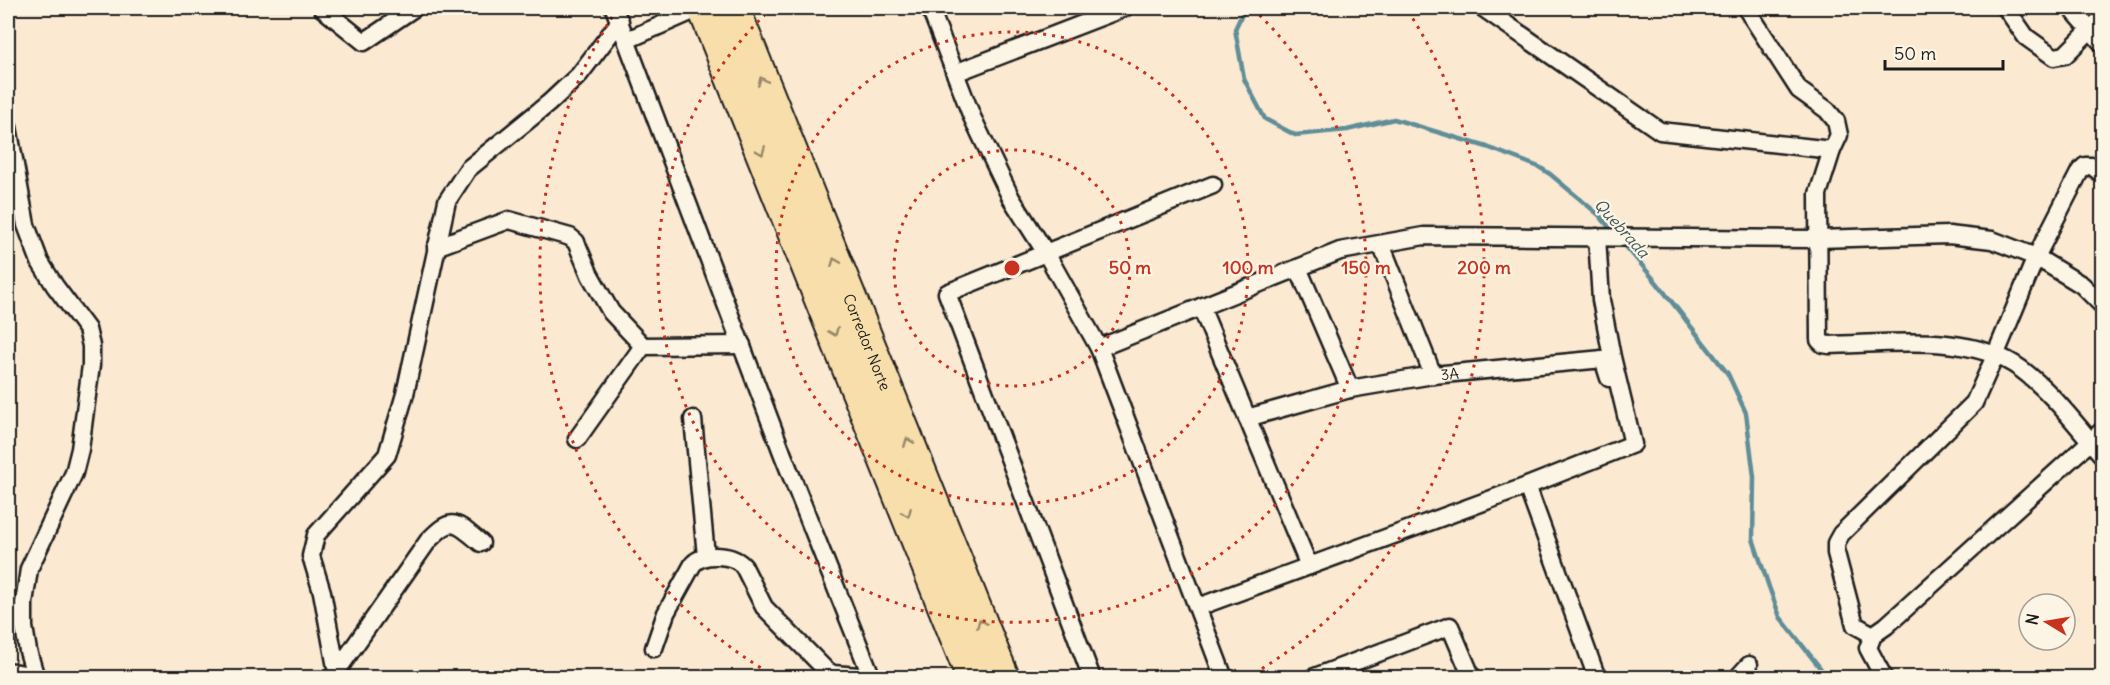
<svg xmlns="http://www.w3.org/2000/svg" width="2110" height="685" viewBox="0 0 2110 685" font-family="Delius,sans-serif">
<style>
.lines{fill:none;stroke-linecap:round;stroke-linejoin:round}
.stream{stroke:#5f8d98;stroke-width:4.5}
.street-casing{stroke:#1c1c1c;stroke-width:21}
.highway-casing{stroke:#1c1c1c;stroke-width:36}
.street{stroke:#fcf5e5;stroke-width:16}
.highway{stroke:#f8deab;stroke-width:32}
.oneway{stroke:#95876b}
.ring{fill:none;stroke:#c8321e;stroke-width:3;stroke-dasharray:3 6}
.labels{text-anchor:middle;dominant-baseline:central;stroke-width:4.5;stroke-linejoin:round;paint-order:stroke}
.street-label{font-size:15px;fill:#1c1c1c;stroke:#fcf5e5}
.water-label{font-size:16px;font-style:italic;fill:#3d545a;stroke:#fcf5e5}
.centre{fill:#c8321e;stroke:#fcf5e5;stroke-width:3}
.ring-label{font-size:18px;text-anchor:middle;font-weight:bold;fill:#c8321e;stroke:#fcf5e5;stroke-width:4.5;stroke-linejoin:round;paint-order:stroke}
</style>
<rect width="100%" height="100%" fill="#fbe9d2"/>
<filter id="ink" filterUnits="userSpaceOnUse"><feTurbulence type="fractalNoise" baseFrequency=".0167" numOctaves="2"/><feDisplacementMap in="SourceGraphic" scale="12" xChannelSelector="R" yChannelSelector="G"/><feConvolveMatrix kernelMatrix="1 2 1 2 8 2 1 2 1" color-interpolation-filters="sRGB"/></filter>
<g filter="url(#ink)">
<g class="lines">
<path class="stream" d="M1245 8 1235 29 1244 79 1265 119 1295 135 1347 130 1394 119 1487 147 1539 167 1550 174 1599 215 1614 233
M1622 242 1657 283 1728 374 1746 413 1754 477 1753 539 1769 587 1780 617 1828 678"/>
<defs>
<g id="street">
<path d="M322 8 364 42 414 8"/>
<path d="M614 8 783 455 872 678"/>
<path d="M930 8 972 117 1011 198 1046 253 1099 348 1224 678"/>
<path d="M1483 8 1660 131 1832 150"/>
<path d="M1746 8 1799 90 1827 110 1836 121 1839 135 1832 150 1818 194 1819 340 1823 344 1829 345C1888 344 1971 332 2021 369 2053 393 2077 426 2102 455"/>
<path d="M2006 8 2026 37 2054 57 2065 55 2102 18"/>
<path d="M2071 8 2102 43"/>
<path d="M627 40 700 8"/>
<path d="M955 73 1124 8"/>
<path d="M8 127 26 225 40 262 55 286 87 329 91 346V365L80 449 74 473 29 569 24 603V627L28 651 36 678"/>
<path d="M1381 244 1433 375"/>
<path d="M436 247 509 220 570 237 576 242 590 275 611 312 643 346"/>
<path d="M1298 268 1350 389"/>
<path d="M1201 307 1309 566"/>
<path d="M1099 348 1340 251 1424 236 1818 239 1949 235 1992 240 2036 257 2082 285 2102 305"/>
<path id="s1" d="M1247 418 1350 389 1433 375 1603 359 1609 378"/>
<path d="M693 419 706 556"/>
<path d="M577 439 643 346 742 345"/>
<path d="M1527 486 1597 678"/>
<path d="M1198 607 1527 486 1633 444 1612 357 1601 300 1597 237"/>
<path d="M1873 635 1855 625 1836 553V543L1841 534 1974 403 1995 356 2036 257 2080 171 2085 166H2092L2102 174"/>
<path d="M654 648 666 613 693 564C704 552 734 554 744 567L764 607 826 670 833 674 872 677"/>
<path d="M8 671 35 676"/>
<path d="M337 671 428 541C453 515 455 522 481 543"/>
<path d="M338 678 322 592 311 556 316 535 387 455 405 394 447 201 468 169 549 103 579 75 620 21"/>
<path d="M1092 678 947 293 1213 185"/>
<path d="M1312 678 1450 626 1472 678"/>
<path d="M1737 678 1749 665"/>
<path d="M1884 678 1868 648 1873 635 1886 626 2102 431"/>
</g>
<g id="highway">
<path d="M704 8 973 678"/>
<path id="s2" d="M733 8 1003 678"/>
</g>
</defs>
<use href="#street" class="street-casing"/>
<use href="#highway" class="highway-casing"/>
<use href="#street" class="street"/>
<use href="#highway" class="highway"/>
</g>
<defs><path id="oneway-chevron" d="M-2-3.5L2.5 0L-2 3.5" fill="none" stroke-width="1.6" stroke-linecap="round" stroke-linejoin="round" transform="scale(1.5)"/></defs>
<g class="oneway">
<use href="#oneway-chevron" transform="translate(762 81) rotate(-112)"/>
<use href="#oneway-chevron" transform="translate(761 151) rotate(68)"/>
<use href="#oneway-chevron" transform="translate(835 262) rotate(-112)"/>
<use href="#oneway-chevron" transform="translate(834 332) rotate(68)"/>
<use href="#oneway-chevron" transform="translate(908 442) rotate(-112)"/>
<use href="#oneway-chevron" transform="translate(907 513) rotate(68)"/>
<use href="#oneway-chevron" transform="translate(981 623) rotate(-112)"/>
</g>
</g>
<g class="ring">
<circle cx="1012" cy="268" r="118"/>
<circle cx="1012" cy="268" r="236"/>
<path d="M1253 9A354 354 0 1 1 771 9"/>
<path d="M776 677A472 472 0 0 1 616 11M1408 11A472 472 0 0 1 1248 677"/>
</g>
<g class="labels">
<g class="street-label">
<text stroke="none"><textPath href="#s2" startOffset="360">Corredor Norte</textPath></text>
<text stroke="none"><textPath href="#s1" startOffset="208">3A</textPath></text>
</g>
<g class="water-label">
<text transform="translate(1622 228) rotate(48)">Quebrada</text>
</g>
</g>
<circle cx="1012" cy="268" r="9" class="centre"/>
<g class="ring-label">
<text x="1130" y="274">50 m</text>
<text x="1248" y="274">100 m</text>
<text x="1366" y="274">150 m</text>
<text x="1484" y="274">200 m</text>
</g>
<rect width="2110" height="685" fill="none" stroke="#fcf5e5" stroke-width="30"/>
<rect x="15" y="15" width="2080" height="655" fill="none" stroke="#1c1c1c" stroke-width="2" filter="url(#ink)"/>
<g transform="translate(2047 622) rotate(281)"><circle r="28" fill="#fcf5e5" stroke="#a29e95" stroke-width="1.5"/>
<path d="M0-4.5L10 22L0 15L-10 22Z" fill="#c8321e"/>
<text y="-9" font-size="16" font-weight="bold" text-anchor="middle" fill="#1c1c1c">N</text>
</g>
<path d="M1885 60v9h118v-9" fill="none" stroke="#1c1c1c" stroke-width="3"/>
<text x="1894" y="60" font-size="18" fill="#1c1c1c" stroke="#fcf5e5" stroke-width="4.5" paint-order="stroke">50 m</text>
</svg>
